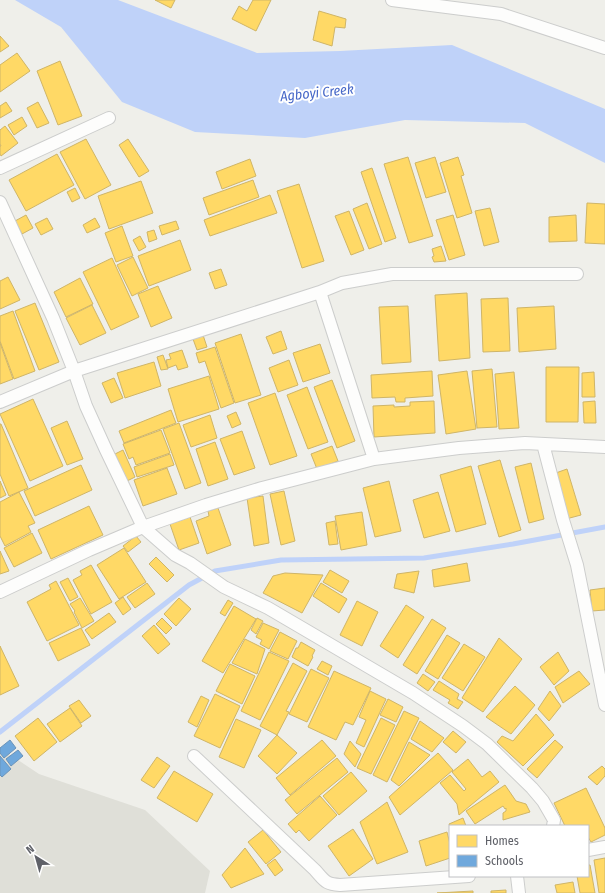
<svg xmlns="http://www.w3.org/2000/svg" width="605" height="893" viewBox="0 0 605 893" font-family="'Fira Sans Condensed',sans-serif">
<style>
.education{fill:#dfdfd8}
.water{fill:#bfd2f9}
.homes{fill:#ffd966;stroke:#cfb567}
.schools{fill:#6fa8dc;stroke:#6a93b9}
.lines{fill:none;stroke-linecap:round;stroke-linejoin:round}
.stream{stroke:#bfd2f9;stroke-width:5}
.street-casing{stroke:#cccdcc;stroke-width:14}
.street{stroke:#fdfdfc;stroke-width:12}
.labels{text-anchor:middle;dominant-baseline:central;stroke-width:4;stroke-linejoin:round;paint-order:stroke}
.water-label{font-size:14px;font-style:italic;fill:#4667c8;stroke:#fff}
</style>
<rect width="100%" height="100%" fill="#efefea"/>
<path class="education" d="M0 748 39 774 145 810 210 871 205 893H0Z"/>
<path class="water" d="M15 0H118L257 53 340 51 452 45 605 109V163L525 123 405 120 305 138 195 132 122 102 61 27Z"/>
<path class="homes" d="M155 0H175L171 8Z
M253 0H271L256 31 232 19 239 6 247 11Z
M319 11 346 19 345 28 335 27 332 46 313 40Z
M0 36 9 46 0 52Z
M17 53 30 71 0 92V65Z
M60 61 82 116 58 125 37 71Z
M6 102 12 111 0 118V106Z
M38 102 49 123 37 128 27 108Z
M22 117 27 126 14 135 8 125Z
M5 126 18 143 1 156 0 154V146H1L0 144V130Z
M86 139 111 185 85 199 60 152Z
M128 139 149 171 139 177 119 145Z
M57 154 74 185 26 211 9 180Z
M408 157 433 236 409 243 384 164Z
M435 157 446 192 426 198 415 163Z
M458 157 464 175 461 176 472 213 457 218 440 163Z
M250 159 256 176 222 189 216 172Z
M372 168 396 238 385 242 361 172Z
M253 180 259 197 209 215 203 198Z
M141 181 153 213 109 229 98 196Z
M299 184 324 261 302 268 277 191Z
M75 188 80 198 72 202 67 192Z
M270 195 277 213 210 236 204 220Z
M367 203 382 244 369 249 353 209Z
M587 203 605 204V244L585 243Z
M490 208 499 242 484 246 475 211Z
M349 211 364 250 351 255 335 216Z
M26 215 33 228 22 234 15 221Z
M453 215 465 255 449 260 436 220Z
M576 215 577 241 549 242V217Z
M47 218 53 229 41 235 35 224Z
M95 218 100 227 87 233 83 225Z
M176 221 179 229 162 235 159 226Z
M122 226 133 256 116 262 105 233Z
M154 230 157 239 149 242 147 232Z
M140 236 146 247 139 251 133 240Z
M180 240 191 270 149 286 138 256Z
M441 246 446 261 434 262 432 257 434 256 432 249Z
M133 257 148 288 132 296 117 265Z
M112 258 139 317 111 330 83 272Z
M221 269 227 285 215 289 209 273Z
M8 277 20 300 0 309V281Z
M80 278 93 304 66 317 54 292Z
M158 286 172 318 151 327 138 294Z
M467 293 470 358 439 361 435 295Z
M508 298 510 351 483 352 481 299Z
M35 303 59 362 39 370 15 311Z
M92 305 106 333 80 345 66 318Z
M408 306 411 362 382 364 379 307Z
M554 306 556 349 519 352 517 308Z
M13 311 35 371 14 379 0 341V316Z
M281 331 287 349 273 354 266 337Z
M241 334 261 395 235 403 215 343Z
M203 335 207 347 197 350 193 339Z
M0 343 13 379 0 384Z
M320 344 330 373 303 382 293 353Z
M215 347 234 403 221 408 205 361 199 363 196 353Z
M182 350 188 367 178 370 176 365 168 368 166 360 171 359 169 354Z
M163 355 168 369 161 370 157 357Z
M289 360 298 385 278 392 269 368Z
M154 362 161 386 125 398 117 373Z
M546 367H579L578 422H546Z
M492 369 497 427 477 428 472 371Z
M432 371 433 396 405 398V402H396L395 397 372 398 371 375Z
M467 371 476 429 446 434 438 375Z
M514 372 519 428 499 429 495 374Z
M594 372 595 397H582V373Z
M209 376 219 409 178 422 168 389Z
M114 378 123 398 111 403 102 383Z
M332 380 355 441 337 448 314 387Z
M307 387 328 442 308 449 287 395Z
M275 393 297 456 270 465 248 403Z
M33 399 63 466 30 481 0 414Z
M434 401 435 433 374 437 373 406 394 405V407L410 406V402Z
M595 401 596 423H584L583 402Z
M171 410 176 423 124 443 119 431Z
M236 412 241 424 232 428 227 416Z
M210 415 217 438 191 447 183 425Z
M67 421 83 459 67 465 51 428Z
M179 423 201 483 185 489 163 429Z
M0 424H1L28 488 9 496 0 474Z
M161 430 170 453 136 465 133 457 129 459 123 444Z
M242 431 255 468 234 475 220 439Z
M215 442 228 479 208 486 196 449Z
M332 446 338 461 317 469 311 454Z
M123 450 135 477 127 481 115 454Z
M170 454 174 465 137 477 134 467Z
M500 460 521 530 499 537 478 466Z
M531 463 544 519 529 523 515 467Z
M81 465 92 490 35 516 24 491Z
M471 466 486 524 456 532 440 475Z
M167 468 177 494 143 506 134 480Z
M567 469 581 515 566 519 553 474Z
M0 481 6 495 0 498Z
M389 481 401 531 375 537 363 488Z
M284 491 295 541 281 545 270 494Z
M19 492 35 523 28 526 31 532 5 546 0 536V502Z
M438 492 450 531 424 538 413 500Z
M263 496 269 543 254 546 247 498Z
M89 506 103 535 51 559 38 530Z
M218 508 231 545 207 554 196 521 209 516 208 511Z
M362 512 367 545 341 550 335 516Z
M190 517 199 543 179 550 170 524Z
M335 521 338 544 329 545 326 523Z
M32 533 42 553 14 567 4 548Z
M136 536 141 542 128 552 123 546Z
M124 548 146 582 119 599 97 565Z
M0 551 9 571 0 574Z
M156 557 174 575 167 582 149 564Z
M467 563 470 581 434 587 432 570Z
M91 565 112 602 91 614 73 580 82 575 80 571Z
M330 570 349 581 342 593 323 582Z
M419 571 414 593 394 588 397 574Z
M285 573 323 575 302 613 263 593 273 576Z
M68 578 78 597 70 601 60 582Z
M56 581 79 625 47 641 27 602 51 589 49 585Z
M147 583 155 594 135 608 127 597Z
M321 583 347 599 339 613 313 596Z
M605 588V610L592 611 590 590Z
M123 597 131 609 123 615 115 603Z
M80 598 94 621 82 628 74 612 75 611 70 604Z
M179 598 191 609 176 626 164 614Z
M228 600 233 603 225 616 220 613Z
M357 601 378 612 362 646 340 635Z
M406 605 424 617 398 658 380 646Z
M234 606 256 619 223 673 202 661Z
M109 613 116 622 92 639 85 630Z
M162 618 172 628 166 634 156 624Z
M257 618 263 621 256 634 251 630Z
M432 619 446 628 417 674 403 665Z
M263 623 279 630 269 649 260 644 262 640 256 637Z
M154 625 170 644 158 654 142 636Z
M81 628 90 645 58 661 49 643Z
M280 632 297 641 288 659 270 651Z
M447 635 460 643 438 679 425 671Z
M499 638 522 659 483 712 462 698Z
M245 639 265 649 257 674 232 663Z
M301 642 315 650 312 656 313 657 308 666 292 657 296 648H298Z
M464 644 485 657 463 691 442 678Z
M0 646 19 686 0 695Z
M269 652 289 661 260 720 241 711Z
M558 652 569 671 554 685 540 667Z
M322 661 332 666 328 675 317 669Z
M293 663 307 671 286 711 289 712 277 735 260 726Z
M230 664 255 676 242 704 216 691Z
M311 669 329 678 307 722 289 714Z
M334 671 371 688 353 725 345 722 336 740 308 727Z
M579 671 590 684 563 703 555 687Z
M423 674 435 682 428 691 417 683Z
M439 681 459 694 457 699 463 702 458 709 448 703 450 700 433 690Z
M515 686 535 705 511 734 486 717Z
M370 691 386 699 364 747 356 743 366 720 359 717Z
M550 691 561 706 549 721 538 709Z
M215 694 240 706 220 748 194 736Z
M201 696 209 700 197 727 188 722Z
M388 699 403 707 396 722 380 715Z
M79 700 91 716 81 723 69 706Z
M70 708 82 726 60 742 47 724Z
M404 711 419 718 387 782 373 775Z
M536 714 554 735 523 766 497 742 502 736 513 741Z
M38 718 57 742 34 761 15 736Z
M381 718 395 725 371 774 357 768Z
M236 719 261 730 244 768 219 757Z
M420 721 444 738 432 752 411 739Z
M453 731 466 742 456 753 443 742Z
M277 735 297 753 277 774 258 756Z
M322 740 336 756 290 795 276 778Z
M555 740 563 747 537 778 527 769Z
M350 741 361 754 355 767 344 754Z
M409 742 430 755 399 786 391 780Z
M438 753 453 770 400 815 389 797Z
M157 757 170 766 154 788 141 780Z
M337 758 348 772 297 814 285 800Z
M468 759 482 777 490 771 499 782 459 815 457 804 440 783 450 775 464 791 466 789 452 772Z
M602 766 605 769V776L597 785 588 777Z
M174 771 213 794 197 822 157 798Z
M351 772 367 791 339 815 323 796Z
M505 785 516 801 526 804 530 812 503 820V813L506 811V808L505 809 503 806 475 824 466 811Z
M586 788 605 828V835L591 842 588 837V826H565L554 803Z
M320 796 337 815 309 841 299 830 296 833 288 824Z
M387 802 408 852 377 864 360 822Z
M463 818 466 826H450L449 824Z
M353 829 373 859 349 876 328 846Z
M263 830 281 852 266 864 248 842Z
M447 832 450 844V858L426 866 419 841Z
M245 848 264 874 231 888 222 875Z
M605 858V893H599L594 860Z
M275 859 283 870 275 876 267 865Z
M588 865H590L595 893H580L577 876H588Z
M573 882 575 893H557L555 885Z
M506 890V893H491V891Z
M473 891V893H437Z"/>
<path class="schools" d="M10 740 16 748 4 758 0 753V748Z
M18 750 23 756 11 766 6 759Z
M0 756 11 769 2 777 0 775Z"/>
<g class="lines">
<path class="stream" d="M0 732 189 585 215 571 281 560 424 558 513 544 605 527"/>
<defs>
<path id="street" d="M392 0 501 14 605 48
M0 168 109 118
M0 202 53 318 74 371 86 406 106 450 143 527 175 555 190 563 224 587 268 608 413 693 463 726 487 744 532 788 543 801 554 820 553 826
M320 292 374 459
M0 402 74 371 320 292 342 283 392 274H577
M543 444 563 520 577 565 605 705
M0 592 89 550 143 527 206 505 262 488 374 459 459 448 525 443 605 447
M194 756 315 870C325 881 325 884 340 885L469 876
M588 850 605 847
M517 876 519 893"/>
</defs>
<use href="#street" class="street-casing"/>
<use href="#street" class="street"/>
</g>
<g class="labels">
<g class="water-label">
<text transform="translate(317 93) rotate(-6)">Agboyi Creek</text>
</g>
</g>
<rect x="449" y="825" width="140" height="52" fill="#ffffff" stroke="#bfc0c3"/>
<rect x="457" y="835" width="20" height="12" fill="#ffd966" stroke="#bfc0c3"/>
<text x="485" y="845" font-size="12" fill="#5f6168">Homes</text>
<rect x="457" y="855" width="20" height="12" fill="#6fa8dc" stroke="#bfc0c3"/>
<text x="485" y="865" font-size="12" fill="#5f6168">Schools</text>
<g transform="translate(36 857) rotate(323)" stroke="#ffffff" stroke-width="3" paint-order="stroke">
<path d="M0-3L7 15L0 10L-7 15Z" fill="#5f6168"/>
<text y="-6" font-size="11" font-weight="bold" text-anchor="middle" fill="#5f6168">N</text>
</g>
</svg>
